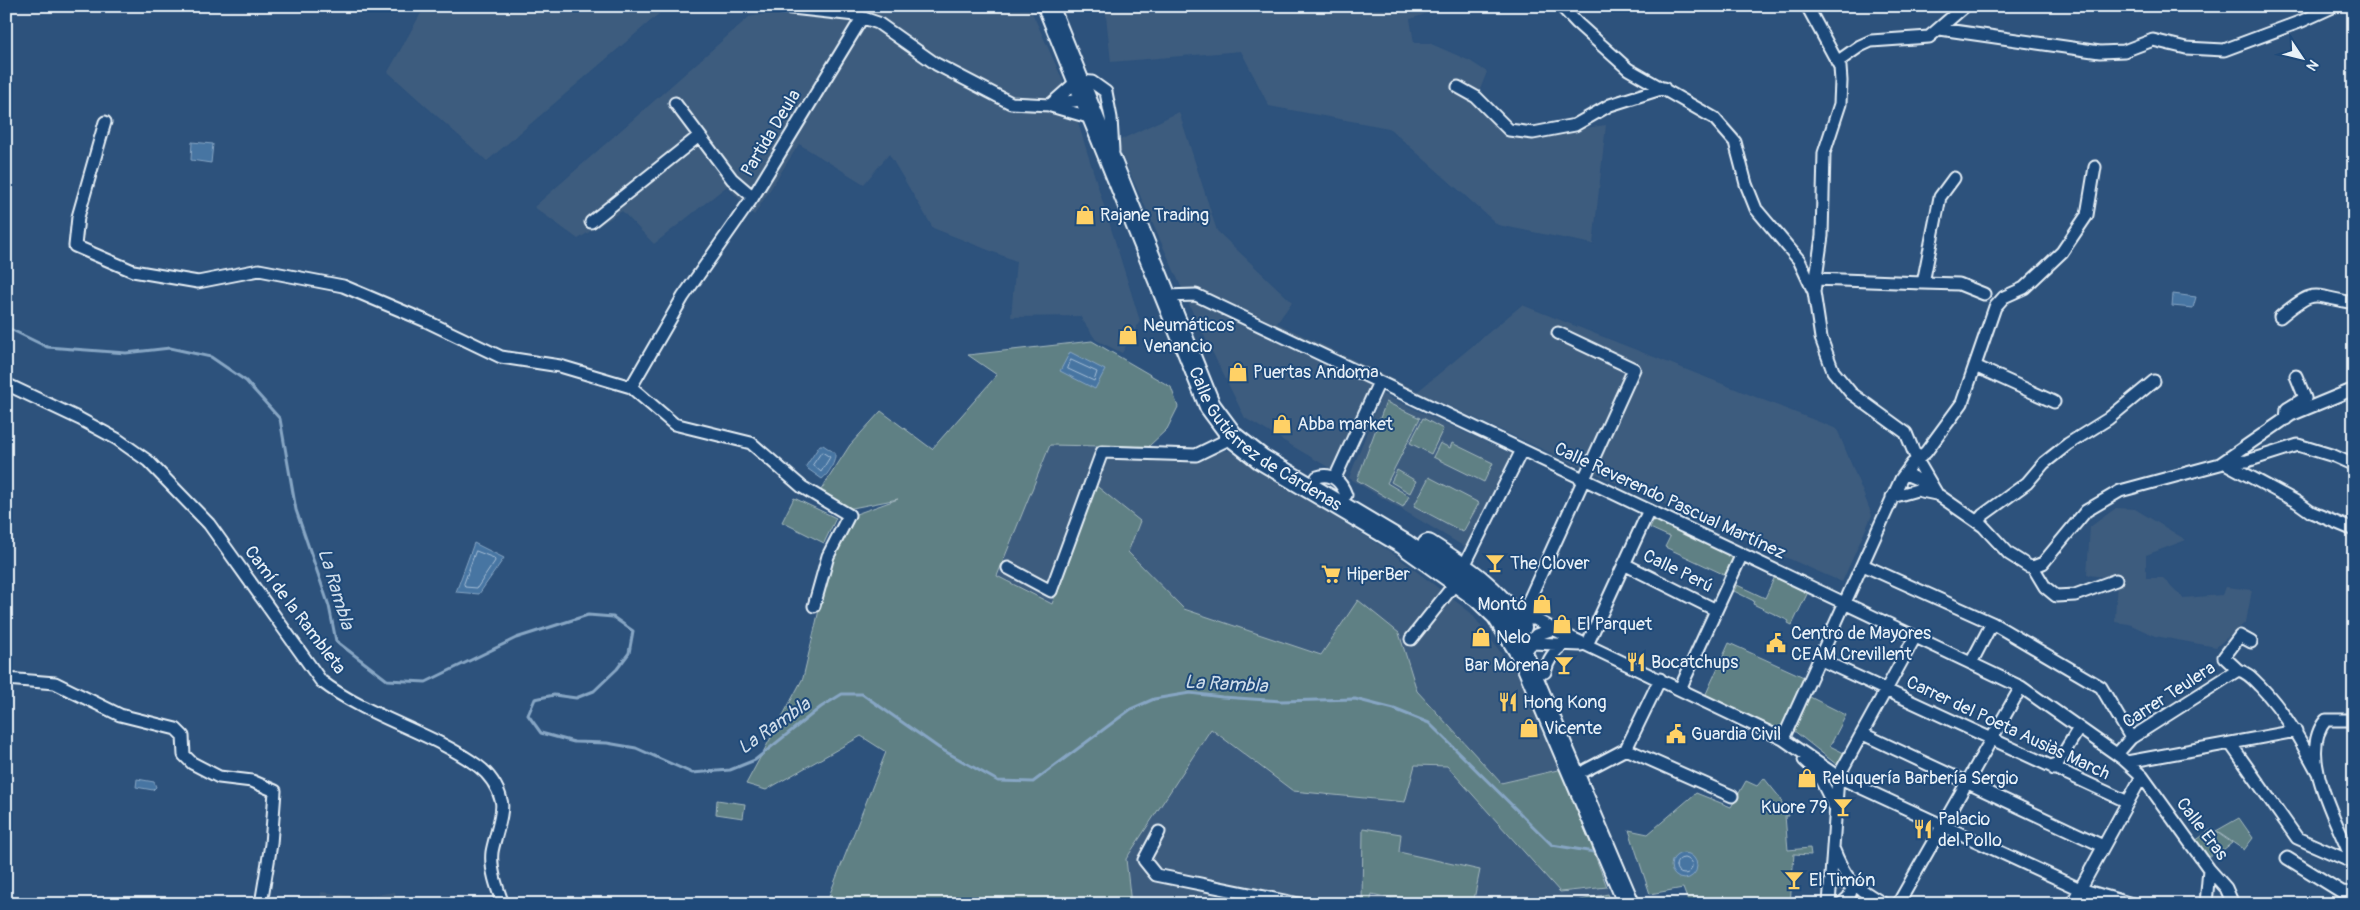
<svg xmlns="http://www.w3.org/2000/svg" width="2360" height="910" viewBox="0 0 2360 910" font-family="Pangolin,sans-serif">
<style>
.built{fill:#3d5c7e}
.green{fill:#5f8084;stroke:#a4b8be}
.water{fill:#4674a2;stroke:#87a6c4}
.lines{fill:none;stroke-linecap:round;stroke-linejoin:round}
.shore{stroke:#a7bfd6;stroke-width:1}
.stream{stroke:#87a6c4;stroke-width:3}
.street-casing{stroke:#e8f1f8;stroke-width:15}
.highway-casing{stroke:#e8f1f8;stroke-width:24}
.street{stroke:#1f4a7a;stroke-width:11}
.highway{stroke:#1f4a7a;stroke-width:20}
.labels{text-anchor:middle;dominant-baseline:central;stroke-width:4;stroke-linejoin:round;paint-order:stroke}
.street-label{font-size:18px;fill:#e8f1f8;stroke:#1f4a7a}
.poi-label{font-size:18px;fill:#e8f1f8;stroke:#1f4a7a;text-anchor:start}
.water-label{font-size:19px;font-style:italic;fill:#d0deeb;stroke:#1f4a7a}
</style>
<rect width="100%" height="100%" fill="#2d527c"/>
<filter id="ink" filterUnits="userSpaceOnUse"><feTurbulence type="fractalNoise" baseFrequency=".02" numOctaves="2"/><feDisplacementMap in="SourceGraphic" scale="10" xChannelSelector="R" yChannelSelector="G"/><feConvolveMatrix kernelMatrix="1 2 1 2 8 2 1 2 1" color-interpolation-filters="sRGB"/></filter>
<g filter="url(#ink)">
<path class="built" d="M425 6H668L487 161 388 72Z
M810 6H1029L1069 94 1140 321 1122 353 1096 340 1080 316 1011 317 1016 261 933 228 889 154 864 184 799 144 754 215 727 186 654 244 622 211 578 239 534 207 749 17Z
M1105 6H1449L1410 19 1414 43H1429L1470 61 1487 72 1478 94 1509 123 1528 136 1606 125 1593 244 1498 225 1389 128 1269 106 1241 51 1111 62Z
M1179 112 1217 231 1292 302 1277 323 1418 391 1522 305 1837 429 1872 515 1842 582 1596 474 1431 398 1371 385 1333 470 1245 418 1193 313 1116 142Z
M1382 394 1512 454 1465 547 1349 478Z
M1050 445 1230 451 1391 552 1471 613 1523 682 1562 769 1501 783 1417 691 1399 633 1358 601 1322 655 1184 609 1128 552 1094 484 1052 604 997 576Z
M2116 508 2135 509 2186 540 2146 555V578H2163L2183 598 2223 595 2226 587 2252 590 2246 622 2216 647 2155 636 2129 624 2115 622 2117 578 2087 575 2090 527Z
M1211 729 1293 791 1415 765 1447 766 1560 892 1607 887 1613 904H1131L1126 859Z
M321 892 363 897 395 892 398 904H320Z"/>
<path class="green" d="M1092 341 1171 387 1178 407 1167 429 1148 447 1050 445 997 576 1052 604 1094 484 1140 521 1128 552 1184 609 1321 655 1358 600 1399 633 1417 691 1501 783 1562 769 1607 887 1560 892 1447 766 1415 765 1405 802 1293 791 1211 729 1126 859 1131 904H838L829 896 886 752 861 736 766 790 746 784 803 678 831 559 856 514 898 499 837 511 817 496 850 445 881 411 932 449 997 375 968 355Z
M1386 402 1420 418 1387 483 1409 496 1403 507 1357 480Z
M1423 418 1443 429 1431 454 1410 443Z
M1440 443 1450 448 1452 443 1493 463 1484 482 1433 457Z
M1397 470 1416 481 1410 493 1391 482Z
M1429 477 1479 503 1463 532 1414 506Z
M794 498 836 518 824 543 782 522Z
M1654 519 1734 556 1725 575 1665 547 1670 537 1650 528Z
M1777 572 1810 588 1792 625 1788 623 1789 621 1753 604 1754 601 1734 591 1737 585 1765 598Z
M1729 643 1806 678 1783 731 1705 696Z
M1808 696 1846 715 1830 746 1844 753 1837 765 1793 730Z
M1764 778 1781 799 1784 812 1787 811 1788 816H1785L1788 850 1810 848 1811 855 1794 854 1790 904H1689L1683 888 1650 894 1629 830 1648 834 1696 793 1731 807 1746 781 1757 786Z
M717 800 745 804 743 818 716 814Z
M2239 818 2253 838 2244 850 2216 831Z
M1363 828 1401 834 1399 852 1480 870 1473 904H1398V900L1372 894 1370 904H1362Z
M2212 829 2232 843 2223 850 2220 848 2208 858 2195 841Z
M1608 894 1611 904H1563Z"/>
<path class="water" d="M192 142 213 144 211 163 191 160Z
M2173 294 2196 297 2193 308 2172 306Z
M1070 352 1105 370 1095 389 1060 371Z
M820 445H823L835 453C836 461 829 474 822 479L808 469 806 466Z
M474 543 504 558 479 594 456 592Z
M137 779 154 782 156 787 153 790 136 787Z
M1671 866a13 13 0 1 1 26 0a13 13 0 1 1-26 0Z"/>
<g class="lines">
<path class="shore" d="M1071 360 1097 372 1094 381 1068 369Z
M822 452 830 457 821 472 813 465Z
M476 551 494 558 495 561 477 588 465 587 464 584Z
M1676 866a8 8 0 1 1 16 0a8 8 0 1 1-16 0Z"/>
<path class="stream" d="M6 327 47 347 126 353 170 348 211 357 246 381 280 419 296 510 329 606 336 641 387 680 426 682 516 638 588 615 613 617 633 631 629 653 617 669 594 691 576 698 554 695 535 699 528 715 541 733 574 742 607 743 636 748 692 773 730 770 755 760 821 707 842 694H862L939 748 998 781 1033 782 1131 709 1154 699 1190 693 1222 697 1281 701 1355 699 1394 709 1429 723 1552 845 1594 852"/>
<defs>
<path id="street" d="M774 6 855 15 878 23 936 64 1011 103 1050 105 1085 99
M1561 6 1577 23 1628 69 1714 118 1735 142 1746 184 1756 209 1799 260 1814 292
M1807 6 1840 67 1841 81 1840 104 1824 153 1822 236 1814 292 1821 338 1833 371 1851 393 1906 433 1917 460 1937 494
M1940 29 2100 52 2124 51 2153 40 2186 48 2224 50 2302 21 2335 6
M1837 62 1860 46 1871 41 1929 37 1965 6
M1458 87 1476 97 1509 130 1533 133 1575 125 1610 105 1664 88
M675 103 732 179 753 197
M1050 105 1077 81 1092 82 1106 92 1111 118 1113 151
M1051 106 1095 119
M105 122 78 217 75 246 133 271 198 282 259 270 343 286 426 321 501 357 560 366 631 387
M591 222 699 136
M1815 279 1923 283 1940 197 1954 178
M1923 283 1959 284 1984 294
M1165 296 1196 295 2021 687 2122 758 2142 776 2209 869 2226 888 2233 904
M2280 317C2316 287 2311 296 2354 303
M1975 366 2054 402
M6 384 80 419 117 439 148 461 209 524 321 681C369 718 430 731 478 766 489 774 498 787 501 800 505 811 494 839 492 852 490 869 497 888 503 904
M2286 419 2287 409 2305 398 2296 376
M2223 462 2297 502 2311 512 2354 530
M2223 462 2247 461 2298 445 2334 456 2354 465
M1905 474 1924 482 1937 494 1983 526 2009 554 2028 566 2033 567 2043 563 2086 511 2120 491 2220 464 2291 415 2354 389
M1317 477C1332 472 1341 481 1346 495
M1335 478 1379 382
M1892 497 1917 490 1936 494
M1977 522 1983 515 2027 483 2044 463 2068 444 2108 419 2154 381
M1624 564 1716 610
M1863 565 1992 623 2101 687 2131 738
M2033 567 2045 587 2056 596 2075 595 2116 580
M1008 568 1051 591 1102 452 1196 455 1233 437
M1463 568 1522 450
M814 606 828 556 849 515 802 487 751 443 674 424 631 387 683 297 753 197 862 18
M1511 606 1553 629 1783 739 1838 777 2080 889 2132 904
M1532 619 1528 610 1529 600 1634 369 1558 333
M1512 627 1532 643 1581 645
M1411 639 1457 581
M1587 645 1649 510
M1528 648 1536 635 1553 629
M1819 659 2128 802
M1971 663 1992 623
M2238 670 2224 657 2240 636 2251 642
M1545 672C1548 659 1554 651 1564 644
M6 679 55 683 120 715 176 729 183 736 184 755 192 763 219 777 252 781 275 791 271 844 261 904
M1680 689 1742 554
M2354 720H2326C2298 752 2333 814 2347 848L2354 857
M1863 734 2103 846
M1783 739 1901 479 1912 464 1926 452 1962 403 1995 307 2004 297 2024 288 2062 252 2087 215 2095 167
M2230 743 2297 838 2354 863
M1626 749 1732 796
M2117 754 2131 738 2238 670C2247 672 2253 679 2260 686 2285 712 2301 741 2318 773
M1804 760 1817 772 1835 808
M2127 762 2296 731
M2054 769 2079 728
M1586 770 1626 749 1660 679
M1159 832 1144 860 1156 875 1299 904
M1833 848C1847 883 1853 885 1884 904
M2287 858 2342 892 2354 893
M1831 879 1853 885 1849 897 1841 904
M1829 904 1838 777 1915 637
M1898 904 2021 687
M2072 904 2142 776
M2206 904 2209 869"/>
<g id="highway">
<path id="s1" d="M1048 6 1210 406 1233 437 1261 459 1404 544 1478 597 1497 615 1524 658 1629 904"/>
<path d="M1428 545C1467 570 1495 588 1521 627"/>
</g>
</defs>
<use href="#street" class="street-casing"/>
<use href="#highway" class="highway-casing"/>
<use href="#street" class="street"/>
<use href="#highway" class="highway"/>
</g>
</g>
<defs>
<symbol id="shop-bare" viewBox="-9 -9 18 18"><path d="M-5-2.5h2.3a2.7 3.5 0 0 1 5.4 0H5L5.5 6h-11ZM-1.5-2.5h3a1.5 2.3 0 0 0-3 0Z" fill="#ffd166" stroke="#1f4a7a" stroke-width="2.5" paint-order="stroke"/></symbol>
<symbol id="bar-bare" viewBox="-9 -9 18 18"><path d="M-6-5H6L.8 .8V4.5H3.5V6h-7V4.5H-.8V.8Z" fill="#ffd166" stroke="#1f4a7a" stroke-width="2.5" paint-order="stroke"/></symbol>
<symbol id="supermarket-bare" viewBox="-9 -9 18 18"><path d="M-6-5.5h2.5l.6 2H6L4.5 2H-2.5L-4.4-4H-6ZM-1.5 3.2a1.3 1.3 0 1 0 .1 0ZM3 3.2a1.3 1.3 0 1 0 .1 0Z" fill="#ffd166" stroke="#1f4a7a" stroke-width="2.5" paint-order="stroke"/></symbol>
<symbol id="civic-bare" viewBox="-9 -9 18 18"><path d="M-.6-6.5H3V-4.5H.6V-3L4-1V1h2V6H-6V1h2V-1L-.6-3ZM-1.2 2.5V6h2.4V2.5Z" fill="#ffd166" stroke="#1f4a7a" stroke-width="2.5" paint-order="stroke"/></symbol>
<symbol id="restaurant-bare" viewBox="-9 -9 18 18"><path d="M-5-6h1v4h1v-4h1v4h1v-4h1v5L-1.5 .5V6h-2V.5L-5-1ZM5-6V6H3V1.5H1.5Q1.5-4 5-6Z" fill="#ffd166" stroke="#1f4a7a" stroke-width="2.5" paint-order="stroke"/></symbol>
</defs>
<g fill-rule="evenodd">
<use href="#shop-bare" x="1071" y="201" width="28" height="28"/>
<use href="#shop-bare" x="1114" y="321" width="28" height="28"/>
<use href="#shop-bare" x="1224" y="358" width="28" height="28"/>
<use href="#shop-bare" x="1268" y="410" width="28" height="28"/>
<use href="#bar-bare" x="1481" y="549" width="28" height="28"/>
<use href="#supermarket-bare" x="1317" y="560" width="28" height="28"/>
<use href="#shop-bare" x="1528" y="590" width="28" height="28"/>
<use href="#shop-bare" x="1548" y="610" width="28" height="28"/>
<use href="#shop-bare" x="1467" y="623" width="28" height="28"/>
<use href="#civic-bare" x="1762" y="629" width="28" height="28"/>
<use href="#restaurant-bare" x="1622" y="648" width="28" height="28"/>
<use href="#bar-bare" x="1550" y="651" width="28" height="28"/>
<use href="#restaurant-bare" x="1494" y="688" width="28" height="28"/>
<use href="#shop-bare" x="1515" y="714" width="28" height="28"/>
<use href="#civic-bare" x="1662" y="720" width="28" height="28"/>
<use href="#shop-bare" x="1793" y="764" width="28" height="28"/>
<use href="#bar-bare" x="1829" y="793" width="28" height="28"/>
<use href="#restaurant-bare" x="1909" y="815" width="28" height="28"/>
<use href="#bar-bare" x="1780" y="866" width="28" height="28"/>
</g>
<g class="labels">
<g class="street-label">
<text transform="translate(771 133) rotate(-59)">Partida Deula</text>
<text stroke="none"><textPath href="#s1" startOffset="494">Calle Gutiérrez de Cárdenas</textPath></text>
<text transform="translate(1670 501) rotate(25)">Calle Reverendo Pascual Martínez</text>
<text transform="translate(1678 571) rotate(26)">Calle Perú</text>
<text transform="translate(295 610) rotate(53)">Camí de la Rambleta</text>
<text transform="translate(2169 695) rotate(-33)">Carrer Teulera</text>
<text transform="translate(2008 728) rotate(25)">Carrer del Poeta Ausiàs March</text>
<text transform="translate(2202 829) rotate(53)">Calle Eras</text>
</g>
<g class="poi-label">
<text x="1100" y="215">Rajane Trading</text>
<text x="1143" y="325">Neumáticos<tspan x="1143" dy="21">Venancio</tspan></text>
<text x="1253" y="372">Puertas Andoma</text>
<text x="1297" y="424">Abba market</text>
<text x="1510" y="563">The Clover</text>
<text x="1346" y="574">HiperBer</text>
<text x="1527" y="604" text-anchor="end">Montó</text>
<text x="1577" y="624">El Parquet</text>
<text x="1791" y="633">Centro de Mayores<tspan x="1791" dy="21">CEAM Crevillent</tspan></text>
<text x="1496" y="637">Nelo</text>
<text x="1651" y="662">Bocatchups</text>
<text x="1549" y="665" text-anchor="end">Bar Morena</text>
<text x="1523" y="702">Hong Kong</text>
<text x="1544" y="728">Vicente</text>
<text x="1691" y="734">Guardia Civil</text>
<text x="1822" y="778">Peluquería Barbería Sergio</text>
<text x="1828" y="807" text-anchor="end">Kuore 79</text>
<text x="1938" y="819">Palacio<tspan x="1938" dy="21">del Pollo</tspan></text>
<text x="1809" y="880">El Timón</text>
</g>
<g class="water-label">
<text transform="translate(336 589) rotate(73)">La Rambla</text>
<text transform="translate(1226 684) rotate(3)">La Rambla</text>
<text transform="translate(774 726) rotate(-35)">La Rambla</text>
</g>
</g>
<rect width="2360" height="910" fill="none" stroke="#1f4a7a" stroke-width="25"/>
<rect x="12" y="12" width="2335" height="885" fill="none" stroke="#e8f1f8" stroke-width="2" filter="url(#ink)"/>
<g transform="translate(2302 58) rotate(125)" stroke="#1f4a7a" stroke-width="4" paint-order="stroke">
<path d="M0-4L9 19L0 12L-9 19Z" fill="#e8f1f8"/>
<text y="-8" font-size="14" font-weight="bold" text-anchor="middle" fill="#e8f1f8">N</text>
</g>
</svg>
